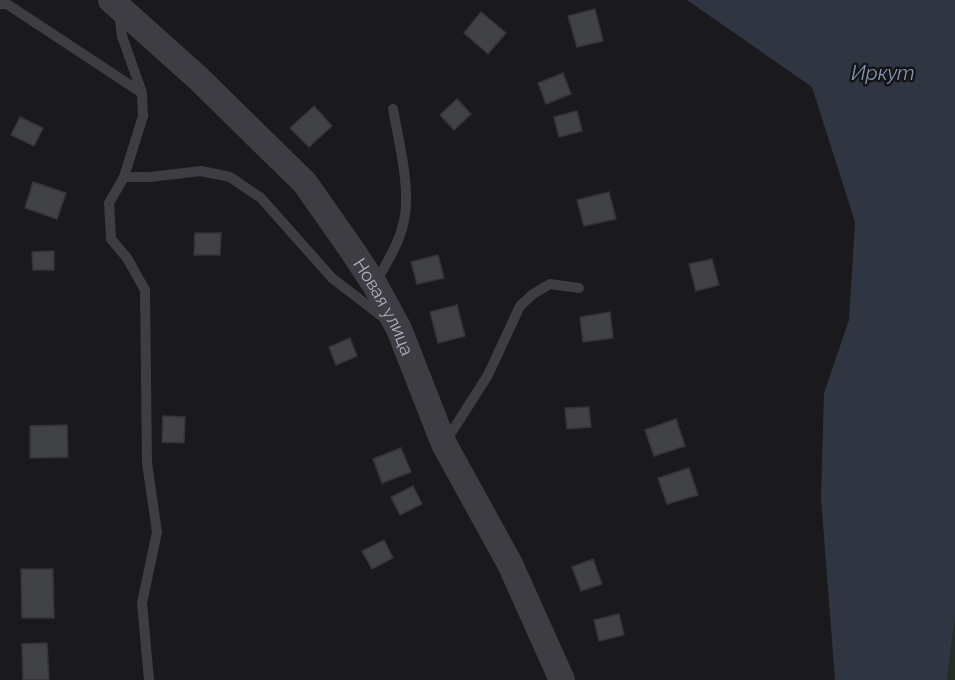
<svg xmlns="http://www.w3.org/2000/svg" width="955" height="680" viewBox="0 0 955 680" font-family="Raleway,sans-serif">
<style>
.green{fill:#242c26}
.water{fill:#2f3641}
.building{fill:#414246;stroke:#353438;stroke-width:1.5}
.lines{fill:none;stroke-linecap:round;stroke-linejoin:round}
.service{stroke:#3d3d43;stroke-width:10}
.tertiary{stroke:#3d3d43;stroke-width:26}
.labels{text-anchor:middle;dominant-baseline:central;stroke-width:5;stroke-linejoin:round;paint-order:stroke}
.street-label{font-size:18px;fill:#acafbc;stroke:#151517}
.water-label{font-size:20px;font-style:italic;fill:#8496b6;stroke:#151517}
</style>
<rect width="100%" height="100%" fill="#1a1a1c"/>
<path class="green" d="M955 619V680H947Z"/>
<path class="water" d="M687 0H955V619L947 680H835L821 498 824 393 849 320 855 222 812 87Z"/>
<path class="building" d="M595 9 603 41 577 47 568 16Z
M481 12 506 33 488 54 464 33Z
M563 73 571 94 546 104 538 83Z
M457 99 471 114 454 130 440 115Z
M314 106 332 126 309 147 290 128Z
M577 111 582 131 559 137 554 117Z
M20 117 43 128 34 146 11 135Z
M33 182 66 193 57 219 25 208Z
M609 192 616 219 584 226 577 200Z
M195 233H221L220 255H194Z
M54 251V270H33L32 252Z
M438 255 444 278 417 284 411 262Z
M712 259 719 285 696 291 689 264Z
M457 305 465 336 438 343 430 312Z
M610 312 613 338 583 342 580 317Z
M350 338 357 356 336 365 329 347Z
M589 407 591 427 567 429 565 408Z
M163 416 185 417 184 443 162 442Z
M676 419 685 446 654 456 645 430Z
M67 425 68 457 30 458V426Z
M401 448 411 472 382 483 373 459Z
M689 468 698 495 667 504 658 478Z
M413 486 422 504 400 515 391 497Z
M384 540 393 558 372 569 362 551Z
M593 559 602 584 581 591 572 567Z
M21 569H53L54 618H22Z
M619 614 624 635 599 641 594 620Z
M47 643 49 680H23L22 644Z"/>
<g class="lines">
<path class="service" d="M0 4H7L142 93
M119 14 122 36 142 93 143 116 124 177 109 203 111 239 127 258 145 290 147 463 157 532 142 603 149 680
M124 177H150L201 171 230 177 261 198 332 278 384 318
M375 284C385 265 398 246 403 225 412 192 399 143 393 109
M446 441 488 375 520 306 533 294 550 284 579 288"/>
<path class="tertiary" id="s1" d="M111 0 199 79 305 183 354 253 375 285 399 329 444 444 510 564 562 680"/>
</g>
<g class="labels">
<g class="street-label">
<text stroke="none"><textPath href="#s1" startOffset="414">Новая улица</textPath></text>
</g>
<g class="water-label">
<text x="883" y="73">Иркут</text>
</g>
</g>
</svg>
